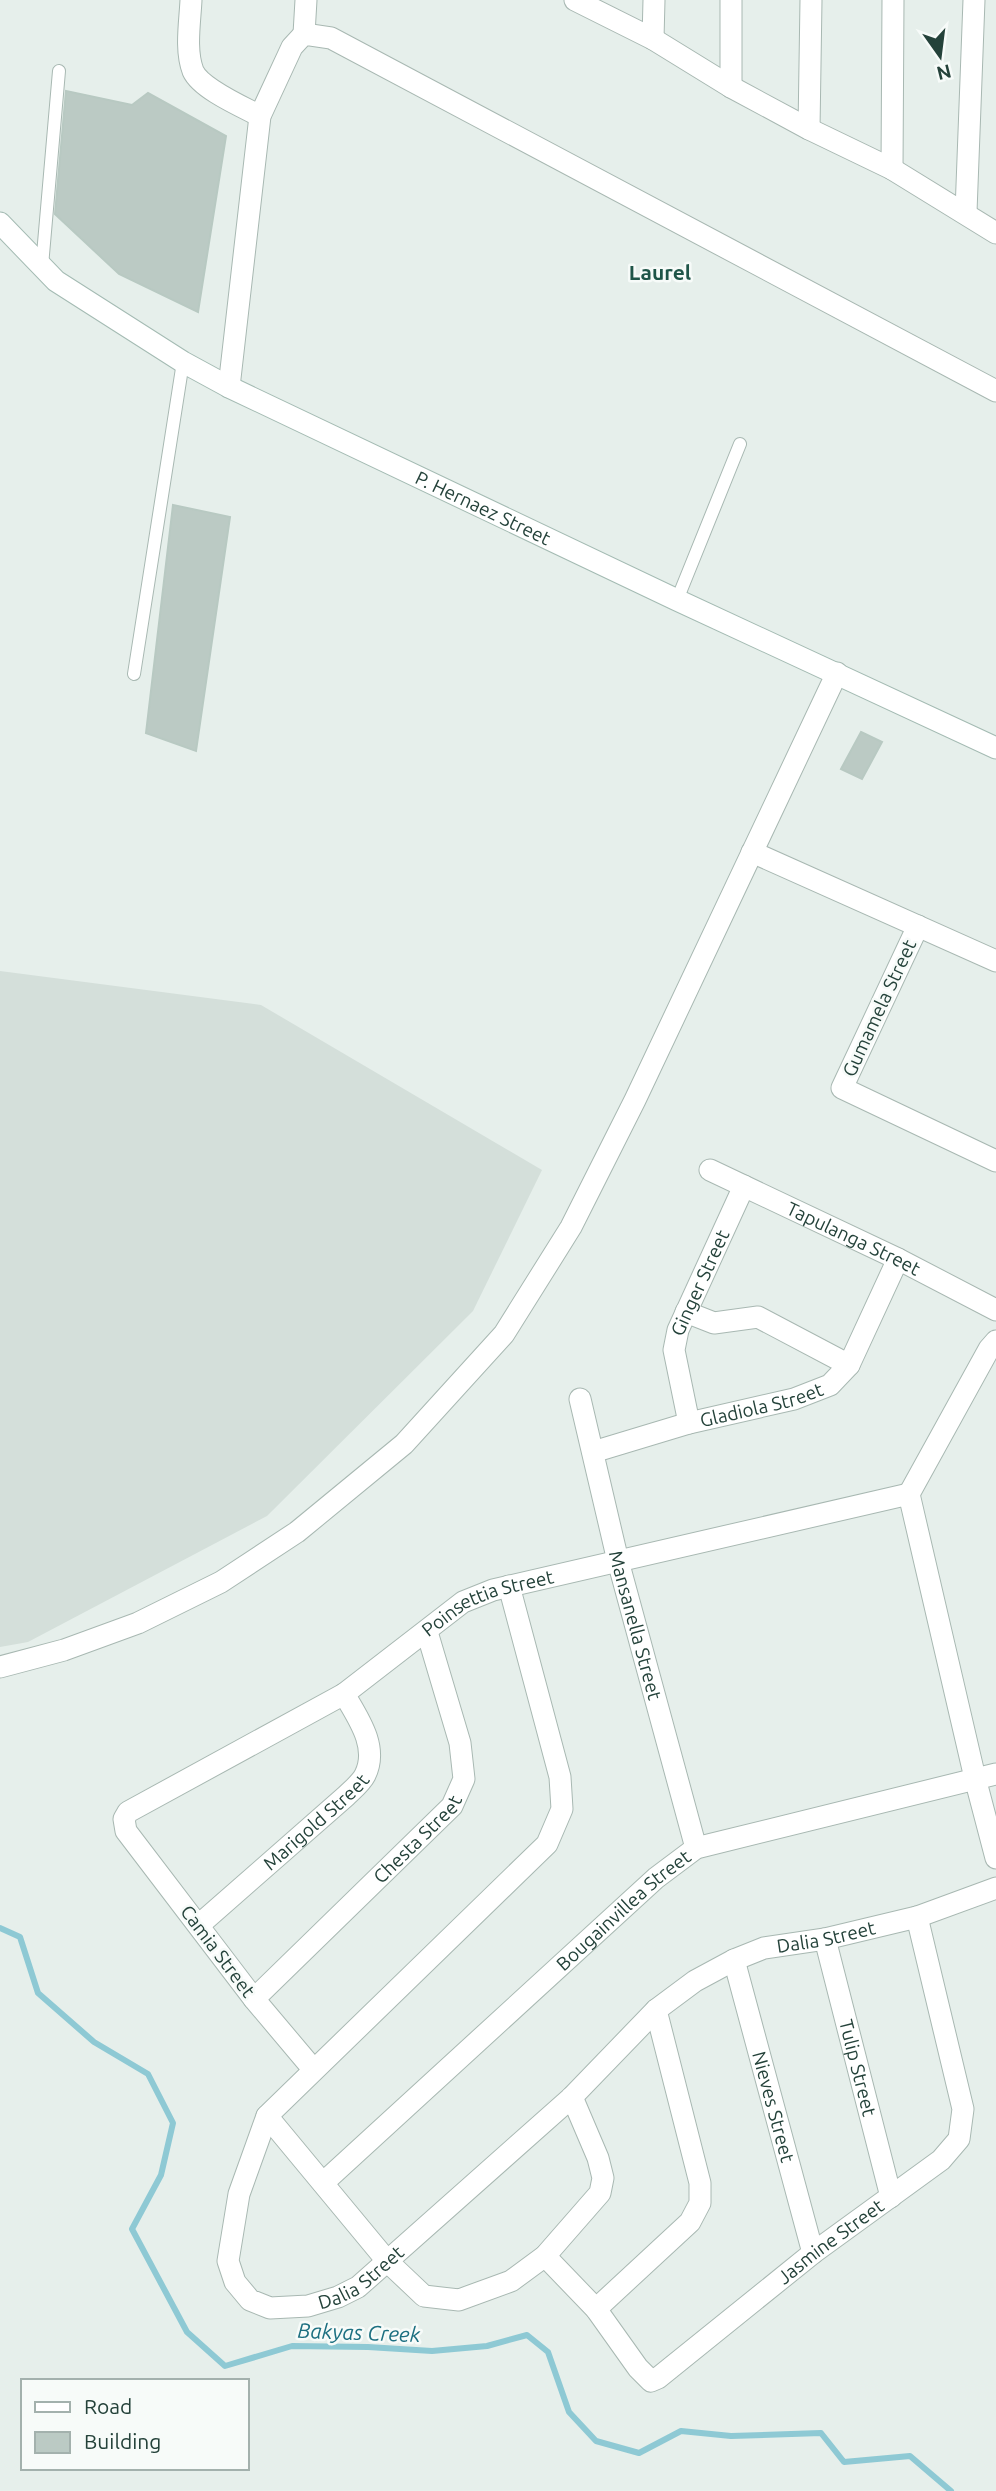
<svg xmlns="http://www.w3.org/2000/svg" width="996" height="2491" viewBox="0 0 996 2491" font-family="Ubuntu,sans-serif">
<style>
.built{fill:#d4dfda}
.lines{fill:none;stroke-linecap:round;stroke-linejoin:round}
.stream{stroke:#8ec9d4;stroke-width:6}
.building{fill:#bbcac4;stroke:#b8c9c2;stroke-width:2}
.service-casing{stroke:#a8b8b2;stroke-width:14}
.minor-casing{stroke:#a8b8b2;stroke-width:23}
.tertiary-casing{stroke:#a8b8b2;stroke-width:23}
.secondary-casing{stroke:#a4bbb3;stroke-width:23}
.service{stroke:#fff;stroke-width:12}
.minor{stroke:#fff;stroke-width:21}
.tertiary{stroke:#fff;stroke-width:21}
.secondary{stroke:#fff;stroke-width:21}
.labels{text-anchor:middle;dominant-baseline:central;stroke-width:5;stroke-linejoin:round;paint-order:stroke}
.street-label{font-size:19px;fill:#24423a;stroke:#f7fbf9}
.neighbourhood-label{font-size:21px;font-weight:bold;fill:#1f5548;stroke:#f7fbf9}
.water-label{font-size:21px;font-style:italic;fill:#1c6f80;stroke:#f7fbf9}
</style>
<rect width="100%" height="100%" fill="#e6efeb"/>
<path class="built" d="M0 971 261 1005 542 1170 473 1311 267 1516 28 1642 0 1647Z"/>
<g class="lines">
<path class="stream" d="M0 1928 20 1937 38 1993 94 2042 148 2074 173 2123 161 2175 132 2229 187 2332 225 2366 292 2346 368 2347 432 2351 487 2346 527 2335 548 2352 569 2412 596 2441 639 2453 681 2431 731 2436 821 2433 844 2462 910 2456 951 2491"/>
</g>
<path class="building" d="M66 91 132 105 148 93 226 136 198 312 119 274 55 214Z
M173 505 230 517 196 751 146 733Z
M861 732 882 742 862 779 841 769Z"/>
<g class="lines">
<defs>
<path id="service" d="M42 266 59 71
M677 600 740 444
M134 674 183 362"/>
<g id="minor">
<path d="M191 0C190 22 185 50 193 71 201 89 243 107 260 116"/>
<path d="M575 0 653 39 731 87 809 129 892 169 996 233"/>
<path d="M304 34 306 0"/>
<path d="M653 39 654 0"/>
<path d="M731 87V0"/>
<path d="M809 129 811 0"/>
<path d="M892 169 893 0"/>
<path d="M966 212 974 0"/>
<path d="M229 387 260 116 292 47 304 34 331 38 996 391"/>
<path d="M752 852 996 961"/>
<path d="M918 926 842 1088 996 1161"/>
<path id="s1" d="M710 1170 898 1259 996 1310"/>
<path d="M686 1312 714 1323 758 1317 849 1365"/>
<path id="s2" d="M580 1399 618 1561 696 1848"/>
<path id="s3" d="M689 1423 674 1350 678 1330 744 1186"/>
<path id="s4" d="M593 1452 689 1423 794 1399 830 1385 849 1365 898 1259"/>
<path d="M909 1494 975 1778 996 1858"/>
<path d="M909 1494 989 1349 996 1341"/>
<path id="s5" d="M509 1586 560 1777 562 1809 547 1844 267 2116 239 2194 228 2261 235 2282 250 2300 270 2308 308 2306 338 2297 358 2287 572 2097 656 2010 695 1981 734 1960 764 1948 825 1939 917 1917 996 1888"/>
<path id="s6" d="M199 1925 346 1796C352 1790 361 1783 365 1775 379 1747 358 1718 344 1694"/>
<path id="s7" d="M825 1939 891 2197"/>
<path id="s8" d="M734 1960 813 2253"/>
<path id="s9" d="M254 1999 452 1806 464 1779 460 1743 427 1632"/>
<path id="s10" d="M313 2069 254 1999 126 1831 124 1819 128 1812 344 1694 463 1602 493 1590 909 1494"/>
<path d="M267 2116 388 2262 424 2296 459 2300 511 2281 545 2256 600 2193 603 2178 598 2158 572 2097"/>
<path id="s11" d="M323 2183 656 1878 696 1848 996 1774"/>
<path id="s12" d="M545 2256 596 2309 638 2368 651 2381 658 2378 813 2253 941 2160 959 2139 963 2109 917 1917"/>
<path d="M596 2309 690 2222 700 2203V2183L656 2010"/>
</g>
<path id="tertiary" d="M0 1667 64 1650 138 1623 221 1582 297 1532 404 1444 504 1334 571 1227 635 1100 837 673"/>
<g id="secondary">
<path id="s13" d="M0 223 56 281 183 362 229 387 677 600 996 748"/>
</g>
</defs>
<use href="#service" class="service-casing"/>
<use href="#minor" class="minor-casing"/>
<use href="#tertiary" class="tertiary-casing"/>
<use href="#secondary" class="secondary-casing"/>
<use href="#service" class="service"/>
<use href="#minor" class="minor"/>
<use href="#tertiary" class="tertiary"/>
<use href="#secondary" class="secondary"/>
</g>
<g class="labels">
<g class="street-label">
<text stroke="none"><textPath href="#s13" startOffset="565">P. Hernaez Street</textPath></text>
<text transform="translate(879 1008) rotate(-65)">Gumamela Street</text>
<text stroke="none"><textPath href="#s1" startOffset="159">Tapulanga Street</textPath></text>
<text stroke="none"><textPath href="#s3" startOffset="147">Ginger Street</textPath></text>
<text stroke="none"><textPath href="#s4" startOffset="175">Gladiola Street</textPath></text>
<text stroke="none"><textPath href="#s10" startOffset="742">Poinsettia Street</textPath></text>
<text stroke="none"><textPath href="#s2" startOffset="233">Mansanella Street</textPath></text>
<text stroke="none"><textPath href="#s6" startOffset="156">Marigold Street</textPath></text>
<text stroke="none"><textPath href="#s9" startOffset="229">Chesta Street</textPath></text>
<text stroke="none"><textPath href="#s11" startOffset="406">Bougainvillea Street</textPath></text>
<text stroke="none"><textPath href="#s5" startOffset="1563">Dalia Street</textPath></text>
<text transform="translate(218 1951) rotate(53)">Camia Street</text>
<text stroke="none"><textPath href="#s7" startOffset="133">Tulip Street</textPath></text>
<text stroke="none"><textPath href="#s8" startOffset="152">Nieves Street</textPath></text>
<text stroke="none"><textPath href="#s12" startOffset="392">Jasmine Street</textPath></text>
<text stroke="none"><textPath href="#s5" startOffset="975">Dalia Street</textPath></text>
</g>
<g class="neighbourhood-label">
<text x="660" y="272">Laurel</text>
</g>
<g class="water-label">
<text transform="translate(359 2332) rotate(2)">Bakyas Creek</text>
</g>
</g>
<rect x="21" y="2379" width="228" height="91" fill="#f7fbf9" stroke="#a3b1ad" stroke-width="2"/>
<rect x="35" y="2402" width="35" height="10" fill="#ffffff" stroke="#a3b1ad" stroke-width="2"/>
<text x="84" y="2414" font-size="21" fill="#24423a">Road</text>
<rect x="35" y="2432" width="35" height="21" fill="#bbcac4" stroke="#a3b1ad" stroke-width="2"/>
<text x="84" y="2449" font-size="21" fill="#24423a">Building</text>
<g transform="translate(940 56) rotate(166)" stroke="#f7fbf9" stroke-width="5" paint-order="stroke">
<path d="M0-5L12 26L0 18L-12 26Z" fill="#24423a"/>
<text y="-10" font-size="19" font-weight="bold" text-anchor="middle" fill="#24423a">N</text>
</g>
</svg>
